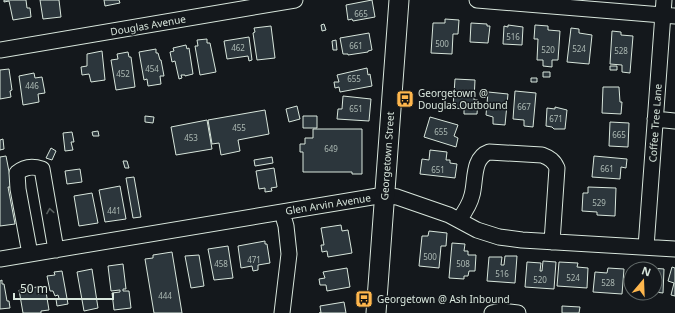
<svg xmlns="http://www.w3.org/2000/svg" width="675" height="313" viewBox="0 0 675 313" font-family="'Noto Sans',sans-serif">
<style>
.building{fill:#2c363c;stroke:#d8e6dc}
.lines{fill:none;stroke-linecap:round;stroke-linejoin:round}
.minor-casing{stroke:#d8e6dc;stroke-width:17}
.major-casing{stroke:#d8e6dc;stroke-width:21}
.minor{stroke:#14181c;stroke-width:15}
.major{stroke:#14181c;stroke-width:19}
.oneway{stroke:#59605f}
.labels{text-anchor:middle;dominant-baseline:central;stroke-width:3;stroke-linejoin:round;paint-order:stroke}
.number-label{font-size:8px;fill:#adbab4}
.street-label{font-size:10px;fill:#d8e6dc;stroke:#14181c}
.poi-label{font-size:10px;fill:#d8e6dc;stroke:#14181c;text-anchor:start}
</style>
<rect width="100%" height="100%" fill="#14181c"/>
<path class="building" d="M4 0H26L27 8H30L31 17 13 20 9 1 4 2Z
M40 0H59L61 17 43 19Z
M104 0H119L120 3 105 6Z
M372 0 375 17 353 21 352 19 348 20 346 5Z
M445 19 459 20 458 34H453L452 54 431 53 433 23H445Z
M471 23 487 24V26H490L488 43 470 42Z
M324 24 326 30 322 31 321 25Z
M508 25 523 27 522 45 503 44 504 26 508 27Z
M535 25 548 26V30L560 31 558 60H552V67L543 66V60H537L538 39H534Z
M271 26 275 58 257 60 253 33 255 32 254 28Z
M571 28 579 29V33L592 35 589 64 567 62Z
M612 31 621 32V35L633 36 630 73 622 72V65L610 64Z
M369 33 372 50 368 51V52L348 55V54H343L340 38Z
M249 37 252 60 249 61 248 56 227 59 224 41Z
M207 39V43H210L216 72 200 75 195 46H198L197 40Z
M336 40 337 50H333L332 41Z
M186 45 187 49 189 48 193 74 185 76V75H181L182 78 179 79 175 61 172 62 170 52 174 51 173 48Z
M156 49V53H158L160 60H161L164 76H160L161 84 148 86 147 79 144 80 139 52Z
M102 51 105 80 91 82 89 74 82 75 81 67 87 66V54Z
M128 52 129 57H131L135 87 116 90 111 60 118 59 117 54Z
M610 66H617V70H610Z
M367 68 368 75 370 74 372 86 340 92 339 87 335 88 334 82H339L337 75Z
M9 69 12 90 10 91 11 97 0 99V70Z
M543 72H550V77H543Z
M34 73 35 78 42 77 45 93 38 94 39 102 23 105 19 76Z
M531 78H537V82H531Z
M455 79 475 80 474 100H478L477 114H464V109L453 108Z
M603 87H619L620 102H622L621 114 602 113Z
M515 91 536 93 533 127 524 126V120L513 119Z
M488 92 508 94 505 125 493 124V117L486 115Z
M343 96 371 99 369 121 337 119 338 109H342Z
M297 106 300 119 289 122 286 109Z
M555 107 567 110 565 129H554L552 127 546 126 547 108 555 109Z
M265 110 269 134 238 140 240 151 221 155 219 143 212 144 208 120Z
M145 116 154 117 153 123 145 122Z
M303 116H317V128H303Z
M430 117 458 125 454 136 458 138 456 147 424 137Z
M207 120 212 149 176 155 171 127Z
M610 122 629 123 628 147 609 146Z
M313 129H362V174H352V172H303V152H300V144H305V138H313Z
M98 131 99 136H93L92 132Z
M72 132 74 142H71L73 150 65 151 63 133Z
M3 139 4 149 0 150V140Z
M51 148 56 151 52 160 46 158Z
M430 150 447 152 446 160H450V163L457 164 455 178 420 174 422 159 429 160Z
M6 156 12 187H8L15 224 0 226V157Z
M594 156 627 159 626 168 621 167 620 179 592 177Z
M272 157 273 163 255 166 254 160Z
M123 161H127L129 168H125Z
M274 168 277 187 271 188 272 191 265 192V188L259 189 256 171Z
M80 169 82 182 67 184 65 171Z
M134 177 141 217 133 218 126 178Z
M120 186 126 219 105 222 99 190Z
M588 187 616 188 615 216 597 215V212L582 211 583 193H588Z
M92 193 98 223 79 226 74 196Z
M341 225 342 231 348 230 352 253 328 257 327 251 322 252 321 245H324L321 228Z
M429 231 447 233 446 246H441L439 268 419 266 422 236H428Z
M265 241V244H267L270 263 258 265V270L253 271 252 266 241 268 238 246Z
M452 243 465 244 464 251H468V255H476L475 271H469L468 276H464V279L449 278Z
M228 246 233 278 214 280 208 249Z
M172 252 182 313H154L145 259 153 258V255Z
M199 255 204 286 191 288 185 256Z
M505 256H517L515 283 487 281 489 257H502L501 265H504Z
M543 261 556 262 554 289 525 287 527 262 541 263 540 271H542Z
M559 262 578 263 577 267 588 268 587 288 557 286Z
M123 264 126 289H123V291H129L131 308 114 310 112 293 120 292V290L111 291 108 266Z
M636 264 649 265V269H636Z
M672 267 675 268V296L671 295 674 283 668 281Z
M347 268 350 287 327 291 326 285H320L319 279 325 278 323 272Z
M608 268 624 269 622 294 593 292 595 272 607 273Z
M651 268 664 269 663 293 655 292V269H651Z
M92 269 98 308 84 311 77 272Z
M62 271 68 304 57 306 56 299 59 298 58 295 55 296 53 291H50L47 276 55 275 54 272Z
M2 280V284H4L7 301H9L10 308 0 309V281Z
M37 287 38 294 46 292 49 310 41 311V313H23L19 290Z
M344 302 346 313H319H321L320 306Z
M562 306 580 307 579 313H562Z"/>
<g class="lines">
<defs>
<path id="minor" d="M477 0 675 16
M0 50 295 0
M655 119 675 121
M459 220C464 213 470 204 472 195 476 181 472 158 489 152L542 155C550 158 554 161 557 168L552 242
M646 247 664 0
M30 254 18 189 17 173C25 166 33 166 42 169L56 250
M0 259 384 195 397 197 449 215 477 230 499 237 522 240 675 249
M282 313 289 254 286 226 282 212
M492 313 501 311 518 313"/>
<path id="major" d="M376 313 399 0"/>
</defs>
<use href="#minor" class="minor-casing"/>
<use href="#major" class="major-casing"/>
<use href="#minor" class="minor"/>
<use href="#major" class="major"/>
</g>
<defs><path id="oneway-chevron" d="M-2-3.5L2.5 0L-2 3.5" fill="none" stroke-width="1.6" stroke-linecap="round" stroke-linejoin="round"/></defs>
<use class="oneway" href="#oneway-chevron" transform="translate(50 211) rotate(-99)"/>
<defs>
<symbol id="bus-square" viewBox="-11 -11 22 22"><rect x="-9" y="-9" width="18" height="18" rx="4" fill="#ffb74d" stroke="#14181c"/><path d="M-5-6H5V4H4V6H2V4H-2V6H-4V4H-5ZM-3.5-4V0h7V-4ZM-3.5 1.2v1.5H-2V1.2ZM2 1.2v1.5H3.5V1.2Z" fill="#111"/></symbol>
</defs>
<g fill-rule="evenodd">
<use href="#bus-square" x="395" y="89" width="20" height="20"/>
<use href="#bus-square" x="354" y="289" width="20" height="20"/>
</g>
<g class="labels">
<g class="number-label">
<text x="361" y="13">665</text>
<text x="513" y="36">516</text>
<text x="442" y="43">500</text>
<text x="356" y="45">661</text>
<text x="238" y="47">462</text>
<text x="579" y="48">524</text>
<text x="548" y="49">520</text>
<text x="621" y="50">528</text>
<text x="152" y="68">454</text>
<text x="123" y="73">452</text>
<text x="354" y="78">655</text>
<text x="32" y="85">446</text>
<text x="524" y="106">667</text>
<text x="356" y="108">651</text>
<text x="556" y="118">671</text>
<text x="239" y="127">455</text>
<text x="441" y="131">655</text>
<text x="619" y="134">665</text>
<text x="191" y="137">453</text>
<text x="331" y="148">649</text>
<text x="607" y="168">661</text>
<text x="438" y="169">651</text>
<text x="599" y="202">529</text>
<text x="114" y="210">441</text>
<text x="430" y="256">500</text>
<text x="254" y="259">471</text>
<text x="221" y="263">458</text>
<text x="463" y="263">508</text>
<text x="502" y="273">516</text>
<text x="573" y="277">524</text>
<text x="540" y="279">520</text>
<text x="608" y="282">528</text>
<text x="165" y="295">444</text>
</g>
<g class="street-label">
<text transform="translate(148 25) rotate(-10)">Douglas Avenue</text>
<text transform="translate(655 123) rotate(-86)">Coffee Tree Lane</text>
<text transform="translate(387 156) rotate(-86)">Georgetown Street</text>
<text transform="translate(328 204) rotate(-9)">Glen Arvin Avenue</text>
</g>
<g class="poi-label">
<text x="418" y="93">Georgetown @<tspan x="418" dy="12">Douglas Outbound</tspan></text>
<text x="377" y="299">Georgetown @ Ash Inbound</text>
</g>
</g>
<g transform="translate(643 281) rotate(19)"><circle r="19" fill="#14181c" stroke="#626a69"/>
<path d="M0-3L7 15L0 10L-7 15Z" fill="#ffb74d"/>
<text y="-6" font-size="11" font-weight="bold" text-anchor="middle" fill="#d8e6dc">N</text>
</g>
<path d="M14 293v6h99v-6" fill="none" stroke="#d8e6dc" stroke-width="2"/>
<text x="20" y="293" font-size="12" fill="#d8e6dc" stroke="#14181c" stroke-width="3" paint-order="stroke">50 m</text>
</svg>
